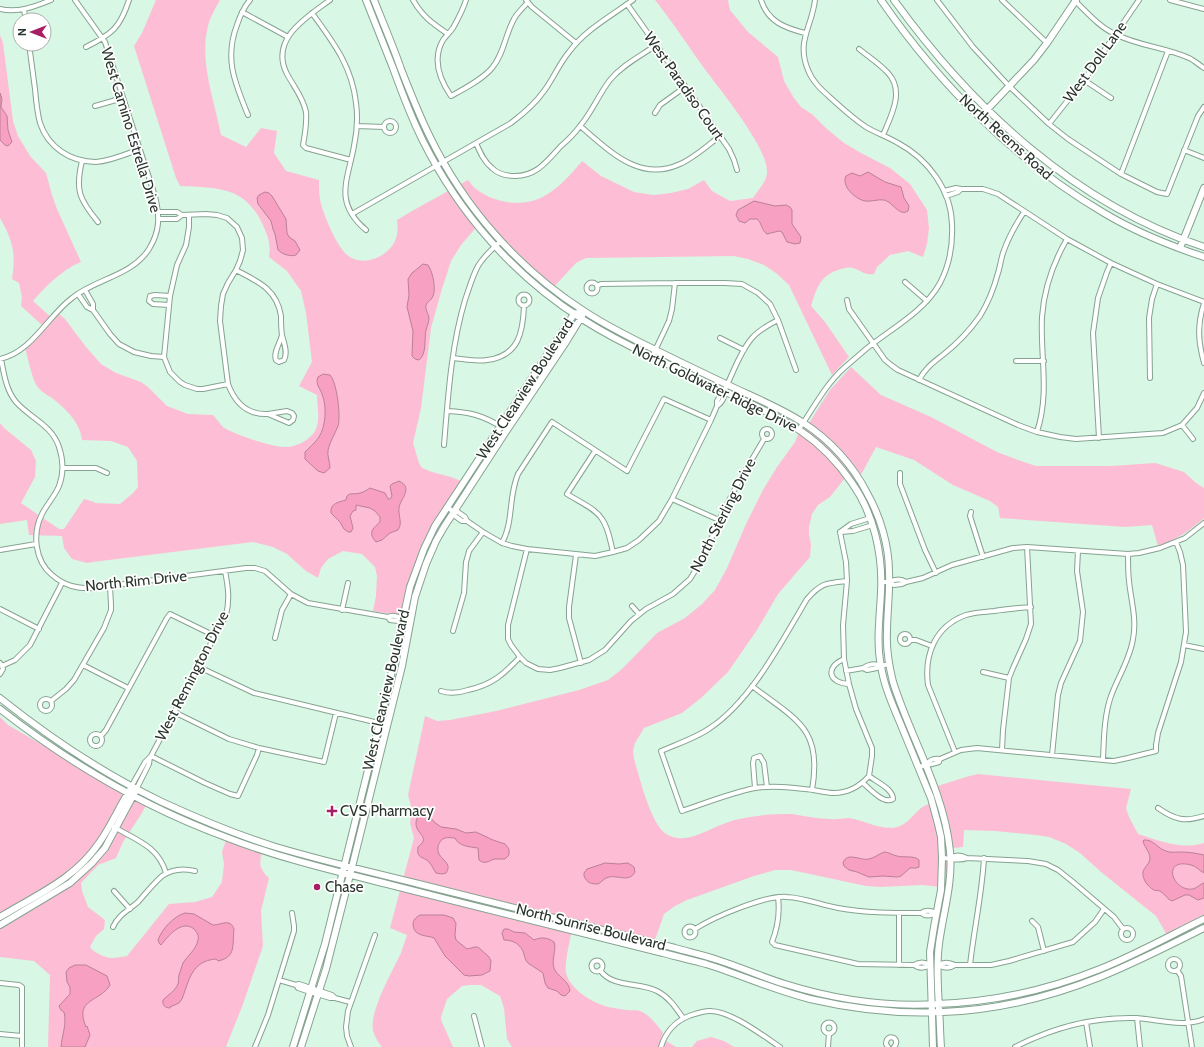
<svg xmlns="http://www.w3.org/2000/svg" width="1204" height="1047" viewBox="0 0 1204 1047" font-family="Cabin,sans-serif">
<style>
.green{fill:#fdbed5}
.water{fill:#f8a0c2;stroke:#ba8095}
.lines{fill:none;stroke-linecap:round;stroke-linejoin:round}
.street-casing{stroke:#86a391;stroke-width:6}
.secondary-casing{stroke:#86a391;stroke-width:8}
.street{stroke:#fff;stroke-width:4}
.secondary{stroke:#fff;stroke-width:6}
.poi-dot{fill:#a71e65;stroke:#fff;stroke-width:1.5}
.labels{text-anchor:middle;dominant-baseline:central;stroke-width:3.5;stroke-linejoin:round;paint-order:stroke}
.street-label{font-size:15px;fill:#29352d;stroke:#fff}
.poi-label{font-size:15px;fill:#29352d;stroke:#fff;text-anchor:start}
</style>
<rect width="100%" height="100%" fill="#d8f7e4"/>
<path class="green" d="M156 0H220C216 7 212 14 209 22 198 60 214 98 221 135L246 147 261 128 277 131 274 153 286 171 319 180C319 188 319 197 321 204 325 218 336 244 346 254 361 268 387 258 395 241 398 234 398 227 397 220L412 211 468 180C471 183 473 187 476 189 496 204 525 208 546 195 560 187 572 173 582 161L601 176 634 192 653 195 671 193 688 189 704 180 712 191 730 201 753 198C758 190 767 182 767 172 768 147 717 86 701 64 686 43 672 21 655 0H728L730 10 748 32 778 57 784 81 794 98 801 107 813 115 827 129 844 143 861 153 890 168 910 184 927 210 929 228 927 244 923 257 908 251 890 255 877 267 874 274C863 275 862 271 853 268 849 267 845 268 841 269 820 275 817 287 811 306L825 322 849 357 832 375 789 285 776 273 764 265 748 259 734 256 586 258 576 263 549 292 504 251 480 223 461 245 451 261 441 292 431 328 421 408 413 443 419 463 422 468 432 472 451 477 461 481 426 539 415 563 408 586 401 613 396 615 373 611 376 596 377 576 375 567 362 554 343 551 328 559 321 568 318 578 306 571 287 554 273 547 253 542 93 562 87 563 72 559 64 548 62 536 29 535 27 520 0 524V423L4 428 31 450 36 461 35 477 21 503 59 529H64L84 499 94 502 95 503 120 504 133 493 138 487 137 461 128 447 111 441 82 440C80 422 66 409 52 398 47 395 40 391 37 386 32 379 27 354 24 344L42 325 21 306 22 297 19 283 12 279C16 253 13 241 0 218V36L1 37 3 43 13 121 18 136 30 156 46 173 52 195 57 209 81 262C63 269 45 287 33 301L54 320 59 314 65 319 86 347 101 364 116 373 141 382 148 387 167 406 188 414 213 415C217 419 220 424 223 427 233 434 272 447 284 447 295 448 310 440 315 431 321 420 317 407 317 395L299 386 312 362 306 313 301 291 287 271 269 257C271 243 268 237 263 225 245 186 218 188 180 186L176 178 134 46 142 33Z
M851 367 881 395 931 417 997 452 1018 460 1036 466H1111L1155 463 1184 472 1196 483 1204 488V518C1188 532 1177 539 1158 546L1152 525 1125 527 1000 518 998 507 990 501 953 485 914 460 876 447 862 473 850 485 845 478 830 497 818 505 812 514 809 527V534L811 544 810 557 778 594 757 630 728 672 701 698 682 713 644 728 635 743 633 751 634 759C640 778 651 827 668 835 687 845 708 829 726 823 736 819 747 817 758 816 769 814 781 814 792 814 805 816 818 819 831 819 837 820 843 818 849 818 863 820 882 831 897 827 906 825 911 817 918 811 921 807 926 805 931 803L925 790 966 777 978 774 1131 789 1126 808 1129 817 1138 834C1160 841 1182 850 1204 843V917L1167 935 1156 916 1101 872 1080 853 1066 844 1049 837 1036 835 995 831 964 830 963 847 952 848 951 888 922 885 881 887 866 886 791 870H775L754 876 687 900 675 906 664 914 655 940 574 921C572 932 564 962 566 973 571 990 591 1002 608 1007 613 1008 620 1009 626 1010 633 1011 638 1009 644 1013 652 1018 658 1026 663 1033L661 1038 676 1047H512L507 1039 504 1008 500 996 481 985H469L462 986 447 999 441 1017V1020L453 1047H382C378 1042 375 1037 373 1031 369 1012 393 970 401 953 403 947 405 941 407 935L390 928 414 838 410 823 412 809 408 795 425 716 437 721 450 720 496 711 579 690 608 680 622 669 657 633 685 618 702 604 715 590 727 568 746 524 763 490 777 467 795 442 799 432 809 423 830 390Z
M0 717 8 725 146 805 142 813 123 842 116 858 98 865 81 883 82 891 88 907 105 920 104 929 96 936 90 947C92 950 94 951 97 953 110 960 113 958 127 956L169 904 195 902 212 897 222 882 224 864 222 852 226 840 262 853C258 865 261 870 269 878L261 911 263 946 243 1004 226 1047H48L50 975 34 961 0 957Z
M711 1037 724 1041 734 1047H692L697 1041Z"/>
<path class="water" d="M0 93 2 99 1 107 7 116 8 130 12 142 8 146 5 145 0 140Z
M868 172 885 182 901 187 904 198 909 206 908 211C899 217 893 202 884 200 878 199 871 202 865 201 855 199 841 186 846 176L852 173 860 176Z
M265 192 269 193 272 196 286 219 287 233 289 237 295 241 300 250 296 255C290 257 282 254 278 250L275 234 273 229 271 221 258 204 257 198 259 195Z
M754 201 775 206 786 205 790 207 792 210V224L801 237 800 243 795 244 787 242 782 232 779 231 767 234C761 230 762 223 757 219H750L745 223 739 221 736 215 738 210Z
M423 264 428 265C433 272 437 291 432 298 430 301 427 302 426 305 425 309 428 313 429 318 429 322 427 326 426 330 424 339 427 354 419 360L415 359 412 356 413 331 407 307 409 295 408 279 412 273Z
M323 374 330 375C337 382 341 417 338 426 335 434 330 441 328 450 327 456 330 462 330 468L324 473 318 471 305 459V452C310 447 315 443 319 437 326 426 327 406 322 394 320 388 315 384 318 377Z
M399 481C414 488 400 499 399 508 398 516 403 523 398 530L390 533 382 540 376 542C368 533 372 529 380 522V517L375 511 370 508 356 505V510L353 511 350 516 353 528 351 532H348L344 529 340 522 331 513C330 503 339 502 346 500L347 496C351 492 354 495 360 493 364 492 367 490 370 488L385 493 388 499H390L392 496 390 486 392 484Z
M424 813 429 815 434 822 441 827 456 829 466 833 476 832 493 840 505 844 509 849V855L505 859C502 859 498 859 495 859 488 861 485 865 479 860L478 848C470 847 458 846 455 838 452 838 448 837 445 838 439 840 436 848 439 854 441 858 445 860 447 864 449 867 448 870 446 873L442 874 436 873C433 869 432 865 429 862 423 856 416 859 418 847 434 835 409 834 418 816Z
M1144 840C1153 839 1158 849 1166 851 1170 853 1174 852 1179 852 1187 852 1196 853 1204 855V873C1200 871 1196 866 1191 865 1161 857 1172 892 1193 889 1197 888 1200 884 1204 883V898L1198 900 1189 895H1185L1172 901C1167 899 1165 894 1160 891 1157 890 1157 891 1154 890 1148 887 1142 879 1143 872 1144 867 1150 864 1150 858 1150 852 1144 847 1143 841Z
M884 852C889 852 892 855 897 856 904 858 914 855 919 860V867L916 868H910L901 876 897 877 883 876 869 877 857 872 849 870 844 866 843 863C847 851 860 861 869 859 874 858 879 854 884 852Z
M605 863 619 864 628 863 634 867 635 872C629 883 618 875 609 877 604 878 602 882 598 884 591 884 587 883 584 876V873L587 869Z
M185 913 194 914 213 925C221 925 230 918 234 929 232 944 237 957 218 961L216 959C191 961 189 981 182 999L179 1003 170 1007V1008C165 1008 162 1005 163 1000 168 995 175 991 178 984 179 981 178 978 179 975 180 972 182 966 183 963 188 955 196 950 198 940 199 936 197 932 194 929 182 919 168 936 161 945L159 943 158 940C162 929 174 916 185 913Z
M420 915H444L453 918 456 923 455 935 456 940 467 949 475 947H478L489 957 491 961 490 971 482 975 469 976 464 975 445 956 434 938C427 935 414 937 413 925 413 920 416 917 420 915Z
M504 929H508L514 932 525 933 534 940C541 937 547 937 554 942 557 950 551 959 554 968 557 977 569 980 570 991L565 996 561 995 557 991 548 988 545 983 543 973 528 963C525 960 525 958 524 954 521 944 513 940 504 940L502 933Z
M75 965H86L107 976 110 985C99 1003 74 998 86 1027L87 1026 90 1035 85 1047H61C62 1035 67 1024 64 1012L61 1010 59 1006 70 994V987L67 982 66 972 69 968Z"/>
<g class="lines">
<defs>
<path id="street" d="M330 0C307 17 269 39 287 74 294 87 303 97 306 112 307 124 305 134 303 145L306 148 351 160
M413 0C423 17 432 23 448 34
M466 0C463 10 458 19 453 28 450 32 446 36 443 40 432 59 440 80 451 96 464 89 483 79 492 68 504 54 505 35 514 19 517 13 523 8 528 2
M526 0 532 7 576 43
M761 0C768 22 785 28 805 33
M937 0 973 47 1009 86 1049 124 1068 139 1121 174 1157 192 1167 194 1198 116 1204 107
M1002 0 1047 43
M1074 0C1087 12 1099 27 1115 34 1138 46 1165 47 1189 58 1194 60 1199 65 1204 68
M1170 0 1204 9
M627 4 674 70 729 149 734 160 737 170
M0 9C18 13 34 7 51 0
M24 10 26 20
M242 12 288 37
M312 13C333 42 352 66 356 103 358 117 357 132 354 146 348 180 333 202 366 230
M29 44C31 59 33 74 35 89 36 100 37 112 40 123 48 147 70 162 96 162 111 161 126 154 140 149
M86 47C112 34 120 28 129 0
M859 49C869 57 880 64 888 73 905 91 891 116 883 135
M1084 80 1111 98
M95 106 123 98
M655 113 660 105 685 87
M248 115C235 83 224 59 237 25 240 16 244 7 250 0
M384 127a6 6 0 1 1 12 0a6 6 0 1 1-12 0Z
M1049 124 1084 80 1139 0
M357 126 384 127
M580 126C609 150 639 183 680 164 694 158 707 146 720 136
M476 143C480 152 484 162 492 168 498 174 506 176 515 176 537 176 547 161 561 146 568 140 575 133 580 126 592 112 599 94 610 80 622 65 641 56 656 45
M1184 150 1204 158
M82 161C75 190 79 199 98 222
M1121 174 1168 51
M961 189H983L998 194 1067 239 1111 263 1157 284 1204 302
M944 191 956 188 961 189 958 192 946 196
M158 212H177L182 215 206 214 217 215 227 218 237 227 242 238 243 250 240 261 236 270 228 283 223 294 221 306 220 321 228 384C235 403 247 415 268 414
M352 214 511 123C523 114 535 104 544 91 553 79 559 64 569 52 585 30 611 16 633 0
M189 215V227L186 245 177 265 170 296 164 357 170 372 180 382 185 385 197 389H203L228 384
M159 219H177L182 215
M236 270C257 281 277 289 281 316 281 322 281 329 282 335
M905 282 927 301
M586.5 288a5.5 5.5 0 1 1 11 0a5.5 5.5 0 1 1-11 0Z
M597 286 601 284 675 283H725L742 284 758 293 770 304 778 320 796 370
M85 290 93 304V310
M78 294 87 307 93 310 110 334 119 344 134 352 151 356 164 357
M518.5 300a5.5 5.5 0 1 1 11 0a5.5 5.5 0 1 1-11 0Z
M847 300 849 309 885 360 891 365 898 370 1018 425 1037 432 1060 437 1076 439 1163 433 1182 425 1197 408 1204 393
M1204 303C1197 325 1198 341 1204 363
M169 305 153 304 149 301 150 296 155 295 170 296
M282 335C284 343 288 353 284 360L279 362 276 360C273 353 280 343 282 335Z
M720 338 744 350
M652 357 669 321 672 309 675 283
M453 358C464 359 476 362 487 360 519 356 523 332 524 306
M0 359C32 352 47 317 72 298 95 279 132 276 149 249 160 231 160 217 155 196L105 42 75 0
M1 359C4 374 6 390 16 402 30 418 52 425 59 447 63 459 64 473 59 486 55 496 47 504 42 514 32 534 35 561 52 575 65 586 77 589 94 588L246 568H255L265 571 291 594 308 603 388 617C396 613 401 620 410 621
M1016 361H1044
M1150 378 1149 318 1152 299 1157 284
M919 380C925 368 934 362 944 354 958 343 970 330 980 316 988 303 994 288 998 273 1000 267 1001 259 1003 253 1008 238 1016 224 1024 212
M717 406C723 402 725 398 724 391
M287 411 292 413 294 416 293 420 289 423 268 414Z
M447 411C469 412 483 415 503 428
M1182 425 1193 439
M762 434a5 5 0 1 1 10 0a5 5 0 1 1-10 0Z
M799 429C813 409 825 385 844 368 851 362 859 355 866 349 892 328 924 312 940 283 950 264 953 245 952 224 951 190 928 159 898 143 888 137 876 133 866 127 854 119 843 109 833 100 823 91 813 83 808 70 796 41 812 27 815 0
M1037 432C1050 392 1040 357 1042 317 1044 289 1053 263 1067 239
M1099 438 1093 333 1098 298 1107 272 1111 263
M444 445C448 397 451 347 465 300 469 289 472 277 478 266 484 256 493 248 501 241
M595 451 567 494C578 501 595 508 602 519 609 529 610 541 613 552
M63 468H96L107 473
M900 473V484L925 550 936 573
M672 499 719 520
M447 507 454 512H458L465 517 467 521 483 532 502 543 512 546 527 549 595 556 613 552 627 548 639 540 659 521 672 499 711 420 717 406V401L721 394 724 391C733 374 739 353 752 338 759 330 768 325 778 320
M454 512 455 516 462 521H467
M971 512 970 516 983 557
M840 532 846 562 847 581 843 625 844 659 849 684 856 709 872 748V756L869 776
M840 532 853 531 873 525
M840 532 851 524 870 518
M502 543C514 521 508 497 518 474L552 422 627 471 664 399 711 420
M527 549 508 625V639L511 645 520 657 526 663 538 669 550 670 560 668 589 660 605 650 631 621 646 609 673 594 690 579 704 556 719 520 738 483 764 439
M0 550 36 544
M576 555 569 607V618L581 663
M847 581C826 583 821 583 807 599 782 641 751 701 710 728 696 738 677 744 661 751L682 811C706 803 730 793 755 788 774 785 795 788 813 790 820 791 827 793 834 793 848 793 860 786 869 776
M882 582H889L894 585 902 584 906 582 923 578 952 565 1013 548 1027 547 1128 554 1139 553 1160 548 1185 538 1204 523
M889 582C895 579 900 578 906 582
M632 606 639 614
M0 609 39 629
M342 610 348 583
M388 617 390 620 398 621 403 620
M453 631 464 593 466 562 468 555 469 551 483 532
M900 639a5 5 0 1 1 10 0a5 5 0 1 1-10 0Z
M275 638 282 610 291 594
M910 640H916L932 646
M1184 645 1204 649
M844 659C825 667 828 683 849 684
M0 663 2 666 3 669 0 674
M83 665 128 688
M2 666 15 660 30 645 62 583
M199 667 254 693 387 725
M863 668C868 664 875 663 881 666
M846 671 863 668 867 670 877 668 881 666 889 664
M983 672 1009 678
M752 686C796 720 823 728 812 790
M441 691C450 694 459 693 468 690 492 685 504 674 520 657
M40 705a6 6 0 1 1 12 0a6 6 0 1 1-12 0Z
M51 701 66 689 74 680 104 628 111 610V604L110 587
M174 712 229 739 259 748 324 762 336 713
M90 740a6 6 0 1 1 12 0a6 6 0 1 1-12 0Z
M101 736 106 730 167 618 170 614 215 636
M1002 750 1003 730 1009 678 1013 668 1026 639 1031 624 1027 547
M955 752 928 685C924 655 935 626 966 615 975 612 985 612 994 611 1006 609 1019 608 1031 607
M1052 755 1058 695 1061 683 1080 641 1083 612 1077 571 1078 551
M151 756 205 783 230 794 238 796 257 755 259 748
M1103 759C1104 738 1104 716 1111 696 1118 677 1130 659 1133 639 1137 619 1131 601 1129 581 1128 572 1128 563 1128 554
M926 765C929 760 934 758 940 759L961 750 977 748 1114 761 1128 758 1156 751V745L1158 733 1181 662 1186 632 1183 565 1180 552 1176 542
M918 767C925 765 932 765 939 762L940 759
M863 783C870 789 884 805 893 799 893 789 877 782 869 776
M131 787 145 762 151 756 226 615C230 600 228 586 225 571
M755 788 753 763 754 758 760 756 764 763 767 787
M136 790 149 764 150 757
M1158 808C1175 820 1185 822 1204 816
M114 827C136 840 158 846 166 873
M942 858C951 858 958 862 967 858
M951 858C956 854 961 855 967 858L1028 861 1046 864 1058 870 1073 882 1114 917 1123 929
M114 891 130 909
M778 897C780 913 778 927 772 942L775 945 858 964 914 965C919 969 925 968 930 965
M899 913V965
M921 913C926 917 931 916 936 913
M1032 921 1038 927 1044 951
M684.5 932a5.5 5.5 0 1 1 11 0a5.5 5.5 0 1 1-11 0Z
M113 927C118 915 129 910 138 902 146 893 153 884 162 876 172 869 183 868 195 871
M1121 934a6 6 0 1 1 12 0a6 6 0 1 1-12 0Z
M695 929C714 917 765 895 787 897 805 898 821 905 838 908 865 913 893 913 921 913 926 909 931 911 937 913
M1168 965a6 6 0 1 1 12 0a6 6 0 1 1-12 0Z
M591.5 966a5.5 5.5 0 1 1 11 0a5.5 5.5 0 1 1-11 0Z
M914 965C919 962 925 962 930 965
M938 965C943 968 949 969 955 965H991L1009 961 1073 942 1095 922 1104 909
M938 965C943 962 949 962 955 965
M970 965C974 929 982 894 984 858
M600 970C612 988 639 982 657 991 669 997 676 1008 683 1018
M1177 970 1181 976 1192 1047
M279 980 296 985 299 984 332 995 335 998
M0 983 19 985 22 987V1047
M296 985 298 988 310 992 330 998H335L350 1002
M474 1016 482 1047
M1137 1018 1140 1047
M1086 1022 1090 1047
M823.5 1028a5.5 5.5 0 1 1 11 0a5.5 5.5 0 1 1-11 0Z
M0 1034 22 1036
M255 1047 268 1015 294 931V926L292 913
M351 1047 347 1036 346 1027 348 1011 375 935
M661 1047C665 1033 675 1021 689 1016 695 1014 702 1011 710 1011 731 1011 762 1035 780 1047
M828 1047 829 1034
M888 1047 886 1044C886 1032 902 1038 894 1047
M1015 1047C1052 1028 1092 1017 1135 1018 1158 1019 1182 1028 1204 1019"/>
<path id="secondary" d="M366 0C375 23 384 45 393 68 402 93 411 117 423 141 459 213 514 276 582 319 604 333 627 345 651 356 679 370 708 383 736 397 786 420 820 436 852 483 874 514 883 555 881 592 880 616 876 642 881 666 884 686 893 706 901 725 911 749 921 774 931 798L938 824 941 837 942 858 941 890 934 927 930 952 933 1047
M374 0C383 23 393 46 401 69 410 92 419 115 430 137 464 207 518 269 584 311 614 331 646 345 678 361 695 369 711 377 728 385 753 397 779 407 802 422 829 439 853 465 867 493 880 516 889 545 889 572 890 592 887 612 887 632 886 649 889 666 893 682 911 739 944 791 950 851 953 883 943 913 939 944 936 965 938 987 939 1008 940 1021 940 1034 941 1047
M881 0C939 84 1015 161 1104 213 1134 231 1171 246 1204 257
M894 0C972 108 1075 204 1204 247
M980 117 1034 60 1047 43 1076 0
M1180 248 1204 188
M0 698C50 738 104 774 162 802 199 819 237 835 276 847 323 861 371 872 419 884 504 905 589 927 675 948 689 952 704 955 718 960 740 967 762 977 785 984 833 999 886 1007 937 1004 993 1002 1048 990 1100 969 1135 955 1169 936 1204 919
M0 709C69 763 146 808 228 838 282 859 339 872 395 886 484 909 573 930 663 953 677 957 692 960 706 964 741 975 774 990 810 999 853 1009 899 1014 943 1012 997 1010 1050 997 1100 977 1135 963 1170 945 1204 928
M0 917C36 895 75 879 99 843 111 826 119 807 130 790
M0 925 70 883 92 863 105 848 135 792
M293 1047 325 944 388 689 410 587 424 549 435 526 574 314 578 313
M301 1047 326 969 352 867 402 666 415 597 426 564 436 541 444 527 503 436 566 342 582 316"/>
</defs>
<use href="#street" class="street-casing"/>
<use href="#secondary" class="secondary-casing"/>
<use href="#street" class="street"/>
<use href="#secondary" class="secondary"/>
</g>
<g class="poi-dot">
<path d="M330 805h4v4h4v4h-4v4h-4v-4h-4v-4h4z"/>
<circle cx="317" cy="887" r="4"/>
</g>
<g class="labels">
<g class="street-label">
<text transform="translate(1095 62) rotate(-54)">West Doll Lane</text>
<text transform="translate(684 86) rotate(55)">West Paradiso Court</text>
<text transform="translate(131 130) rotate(73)">West Camino Estrella Drive</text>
<text transform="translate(1006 137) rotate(42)">North Reems Road</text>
<text transform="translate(715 388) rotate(26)">North Goldwater Ridge Drive</text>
<text transform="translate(525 389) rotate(-57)">West Clearview Boulevard</text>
<text transform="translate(723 515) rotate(-63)">North Sterling Drive</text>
<text transform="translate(136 581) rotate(-6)">North Rim Drive</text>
<text transform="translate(192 676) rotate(-63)">West Remington Drive</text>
<text transform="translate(386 690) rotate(-77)">West Clearview Boulevard</text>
<text transform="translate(591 927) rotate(14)">North Sunrise Boulevard</text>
</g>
<g class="poi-label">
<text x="340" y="811">CVS Pharmacy</text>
<text x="325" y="887">Chase</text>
</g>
</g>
<g transform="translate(32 32) rotate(270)"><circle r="19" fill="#ffffff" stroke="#a9aeab"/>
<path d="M0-3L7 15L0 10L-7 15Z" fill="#a71e65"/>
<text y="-6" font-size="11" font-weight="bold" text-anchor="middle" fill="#29352d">N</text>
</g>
</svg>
